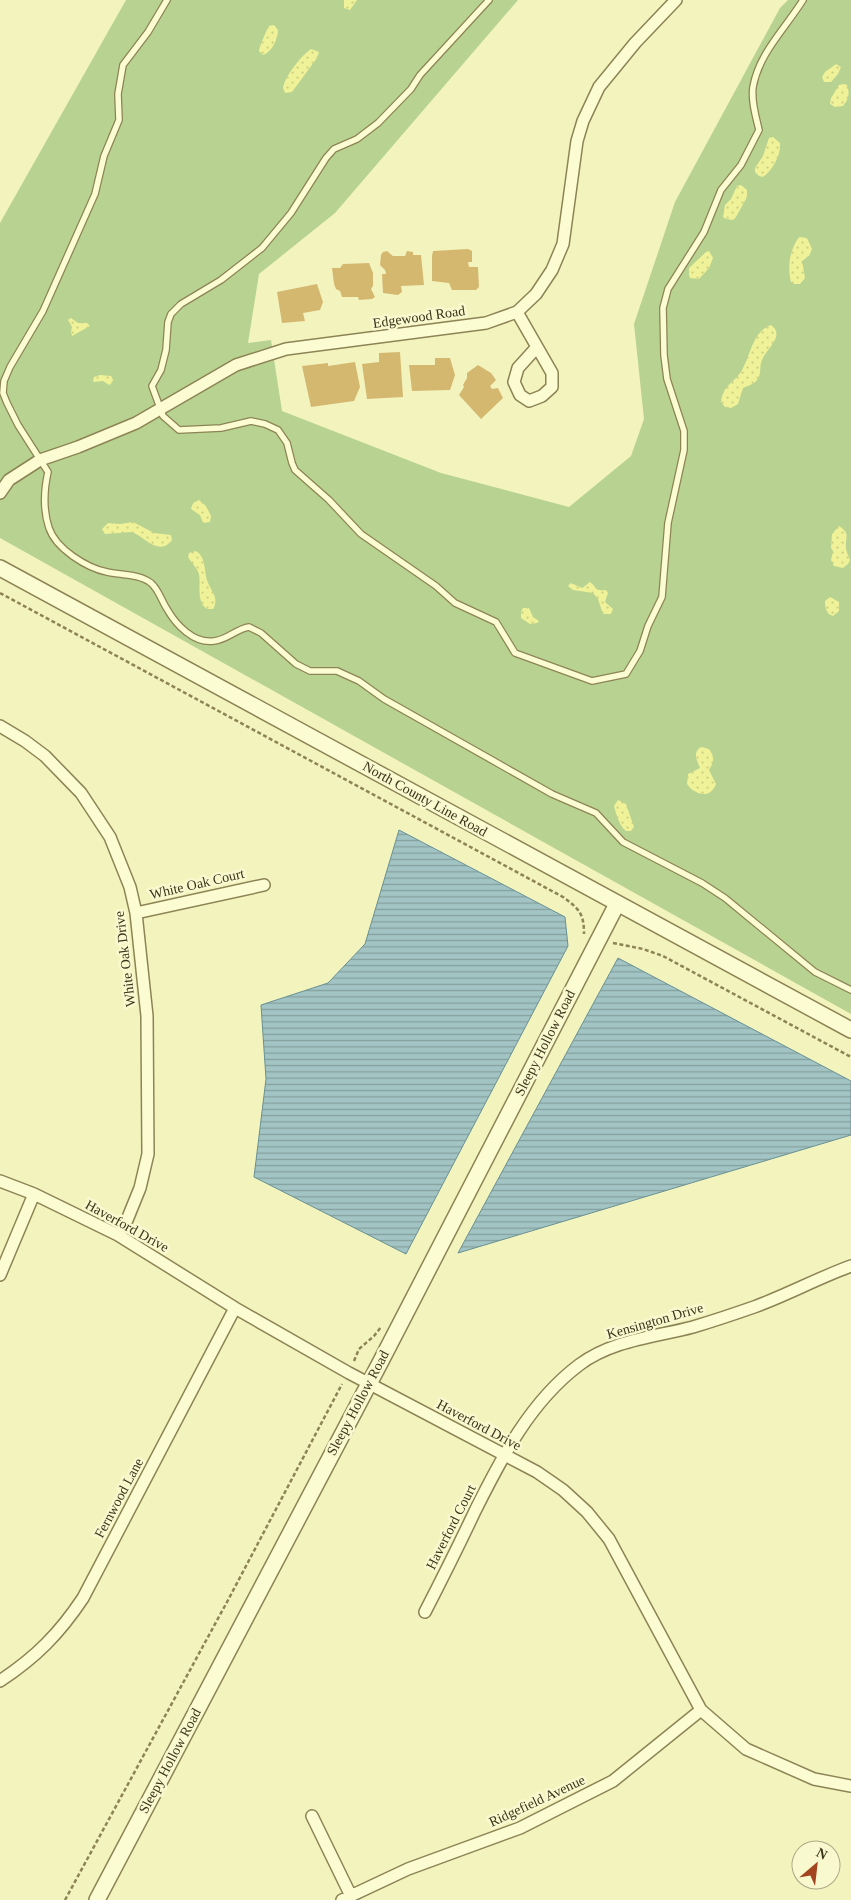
<svg xmlns="http://www.w3.org/2000/svg" width="851" height="1900" viewBox="0 0 851 1900" font-family="'Times New Roman',serif">
<style>
.grass{fill:#b7d291}
.sand{fill:url(#sand-dots)}
.water{fill:url(#water-rules);stroke:#689193}
.building{fill:#d5b870}
.lines{fill:none;stroke-linecap:round;stroke-linejoin:round}
.service-casing{stroke:#8d8455;stroke-width:8}
.minor-casing{stroke:#8d8455;stroke-width:14}
.tertiary-casing{stroke:#8d8455;stroke-width:18}
.path{stroke:#8d8455;stroke-width:2.5;stroke-dasharray:4 2.5;stroke-linecap:butt}
.service{stroke:#fcfcd3;stroke-width:5.5}
.minor{stroke:#fcfcd3;stroke-width:11}
.tertiary{stroke:#fcfcd3;stroke-width:15}
.labels{text-anchor:middle;dominant-baseline:central;stroke-width:5;stroke-linejoin:round;paint-order:stroke}
.street-label{font-size:14px;fill:#3b341b;stroke:#f9f9cf}
</style>
<defs>
<pattern id="sand-dots" width="8" height="8" patternUnits="userSpaceOnUse" patternTransform="scale(1.25)"><rect width="8" height="8" fill="#eff298"/><path d="M2 2h.1M6 6h.1" fill="none" stroke="#ced082" stroke-width="1.8" stroke-linecap="round"/></pattern>
<pattern id="water-rules" width="6" height="5" patternUnits="userSpaceOnUse" patternTransform="scale(1.25)"><rect width="6" height="5" fill="#a2c4c4"/><path d="M0 2.5h6" fill="none" stroke="#85a09e"/></pattern>
</defs>
<rect width="100%" height="100%" fill="#f3f3be"/>
<path class="grass" d="M126 0H518L335 213 259 274 248 343 271 340 282 411 441 473 569 507 631 456 644 419 634 324 675 202 780 8 788 0H851V1014L0 538V223Z"/>
<path class="sand" d="M344 0H357L350 10 344 8Z
M274 25 278 30C278 39 272 52 263 55L259 51C259 48 267 29 269 26Z
M311 49 319 52 317 58 292 92 285 93 283 88C285 76 301 56 311 49Z
M836 64 841 67 838 74 831 82H824L822 77 825 72Z
M844 84 847 85C850 93 849 99 843 106L835 107 830 104 831 98 839 85Z
M773 137 780 143C781 155 773 170 763 177L759 176 755 172V168L763 156 769 138Z
M741 185 747 190V197L736 217 733 220 726 219 723 217 725 205 731 199 737 186Z
M799 237 807 238 812 249 809 256 802 261 805 278 800 284H794L791 282C787 267 790 249 799 237Z
M709 251 713 258 709 268 699 279 690 278 689 275V268L706 252Z
M71 318 78 323H87L90 326 72 336 71 332 72 327 68 320Z
M771 325C786 336 766 349 762 360 759 367 762 373 757 380 754 384 748 386 743 388L738 404 731 408 725 407 721 402C723 384 735 383 742 370 751 355 752 332 771 325Z
M100 375 111 376 113 380 112 383 109 385 103 381 93 382 94 377Z
M199 500 206 506 211 516 210 522 203 523 200 515 191 509 193 503Z
M133 522 154 533 171 535 172 540C159 557 145 537 132 532L105 534 102 529 108 523 120 524Z
M839 526C851 534 845 536 846 548 846 551 849 557 850 560L848 564 843 568 834 566 831 560 833 551 831 548 832 534Z
M196 551C206 557 204 570 207 580 210 590 220 598 213 609H207C196 601 201 586 199 574 197 568 191 562 188 557L189 553Z
M590 582C598 588 593 591 606 590L608 593 605 602 613 609 611 614H603L598 599 593 593 573 590 568 586 571 583 582 588Z
M830 597 839 602V611L833 616C826 614 825 607 825 601Z
M523 608H529L533 617 539 621 537 623 530 624 521 618V612Z
M702 747 709 749C715 757 714 762 709 770L716 784C711 797 701 796 691 789L687 784 688 774 700 768C697 760 693 755 699 748Z
M618 800 626 804 634 827 631 831H626C620 827 616 814 614 806Z"/>
<path class="water" d="M399 830 565 917 568 946 406 1254 254 1177 266 1079 261 1005 328 983 365 944Z
M618 958 851 1081V1135L458 1253Z"/>
<path class="building" d="M468 249 472 251V262H468L469 267H478L479 287 476 290H452L449 283 432 281V256L433 251Z
M387 251 393 256H405L407 251 413 252V255H421L424 285 401 286 402 292 398 295 383 293 382 274H386L385 270 380 265 381 255 383 252Z
M369 263 373 273V286L371 289 375 297 372 299 359 300 358 297H342L340 291 336 289 334 284 332 268H340L343 264Z
M317 284 323 302 320 310 303 313 305 321 282 323 277 292Z
M400 352 403 397 367 399 362 364 379 362V353Z
M435 358H450L455 375 450 390 412 391 409 365H435Z
M355 362 360 387 354 401 311 407 302 366 328 363V366Z
M478 365 491 373 496 380 490 386 492 389 498 388 503 398 481 419 459 395 464 387 463 385 467 378V373Z"/>
<g class="lines">
<defs>
<path id="service" d="M167 0 148 32 123 65 118 94 119 120 104 156 95 194 43 311 10 367 4 381 3 393 7 403 18 425 48 472C44 490 43 510 49 528 56 549 87 568 107 572 121 575 140 574 151 583 159 590 161 600 167 609 176 625 194 644 214 641 227 640 236 629 249 627L261 633 296 664 310 671H337L359 681 384 699 499 764 552 794 596 813 623 842 702 883 725 898 815 972 851 990
M489 0 420 75 411 89 378 123 357 139 334 149 326 158 291 213 262 248 221 280 181 304 171 314 168 322 166 350 161 370 152 386 163 416 179 430 221 428 251 421 265 424 278 430 287 443 292 463 295 470 329 500 361 534 436 586 455 603 496 622 515 653 592 681 626 674 640 651 648 626 662 597 668 523 684 450V431L667 379 664 355 663 308 668 289 704 232 721 190 741 165 759 130C756 117 751 101 753 87 759 53 785 29 803 0"/>
<path id="minor" d="M517 312 552 373V387L542 396 529 401 520 395 514 382 518 368 537 347
M0 493 9 480 40 460 78 447 136 423 236 365 286 349 486 323 517 312 536 294 552 270 563 244 577 141 583 121 599 87 635 43 676 0
M0 726 25 741 45 756 81 793 110 837 130 887 136 913 147 1016 148 1154 140 1188 127 1220 118 1235
M136 913 264 885
M0 1181 34 1194 118 1235 235 1308 349 1373 537 1472 563 1490 587 1512 609 1539 701 1710 746 1749 814 1779 851 1786
M0 1275 34 1194
M425 1612C442 1579 459 1545 475 1511 502 1457 530 1402 579 1365 612 1340 655 1337 693 1327 713 1321 734 1314 754 1307 787 1295 818 1278 851 1266
M0 1681C36 1657 59 1634 83 1598L235 1308
M312 1816 350 1894
M342 1900 408 1869 520 1828 613 1781 701 1710"/>
<path id="tertiary" d="M0 568 851 1030
M97 1900 381 1361 617 904"/>
</defs>
<use href="#service" class="service-casing"/>
<use href="#minor" class="minor-casing"/>
<use href="#tertiary" class="tertiary-casing"/>
<path class="path" d="M0 593 563 897C579 909 584 913 584 934
M613 943 643 949 663 956 851 1057
M354 1361 359 1349 374 1336 381 1327
M65 1900 227 1602 342 1384"/>
<use href="#service" class="service"/>
<use href="#minor" class="minor"/>
<use href="#tertiary" class="tertiary"/>
</g>
<g class="labels">
<g class="street-label">
<text transform="translate(419 317) rotate(-8)">Edgewood Road</text>
<text transform="translate(425 799) rotate(29)">North County Line Road</text>
<text transform="translate(197 884) rotate(-13)">White Oak Court</text>
<text transform="translate(125 959) rotate(-97)">White Oak Drive</text>
<text transform="translate(545 1043) rotate(-63)">Sleepy Hollow Road</text>
<text transform="translate(127 1226) rotate(29)">Haverford Drive</text>
<text transform="translate(655 1321) rotate(-16)">Kensington Drive</text>
<text transform="translate(358 1403) rotate(-62)">Sleepy Hollow Road</text>
<text transform="translate(479 1425) rotate(28)">Haverford Drive</text>
<text transform="translate(119 1498) rotate(-62)">Fernwood Lane</text>
<text transform="translate(451 1527) rotate(-63)">Haverford Court</text>
<text transform="translate(170 1761) rotate(-62)">Sleepy Hollow Road</text>
<text transform="translate(537 1801) rotate(-25)">Ridgefield Avenue</text>
</g>
</g>
<g transform="translate(816 1865) rotate(28)"><circle r="24" fill="#f9f9cf" stroke="#adaa87"/>
<path d="M0-4L9 19L0 12L-9 19Z" fill="#a3451e"/>
<text y="-8" font-size="14" font-weight="bold" text-anchor="middle" fill="#3b341b">N</text>
</g>
</svg>
